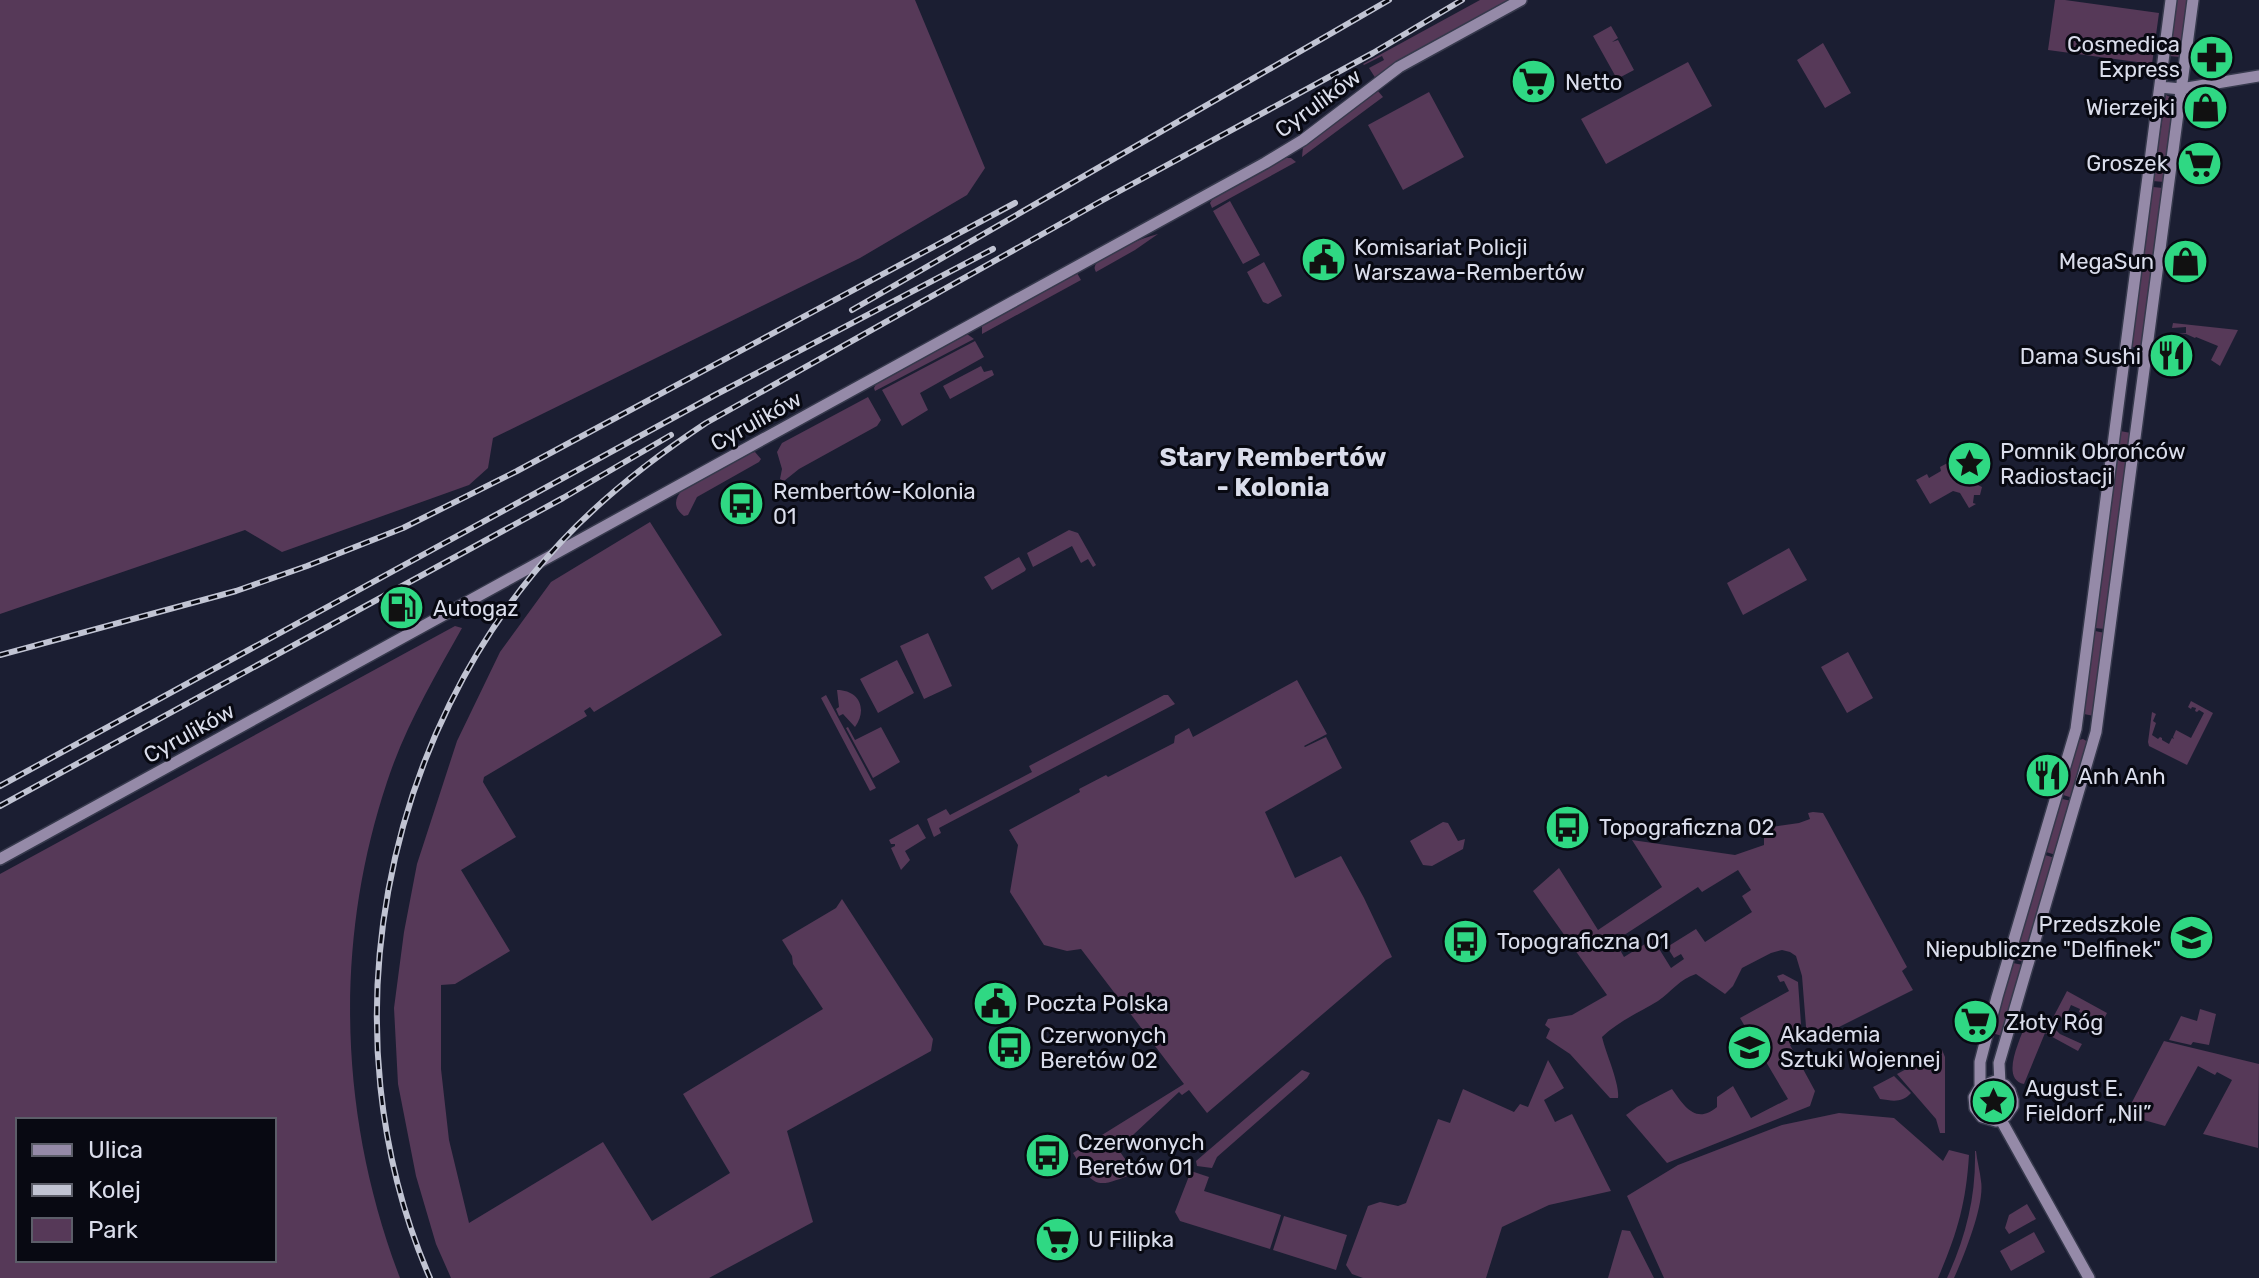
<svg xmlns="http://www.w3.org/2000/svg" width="2259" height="1278" viewBox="0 0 2259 1278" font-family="Rubik,sans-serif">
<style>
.green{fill:#563958;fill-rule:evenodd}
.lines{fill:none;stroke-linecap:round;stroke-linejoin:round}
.secondary-casing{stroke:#36394c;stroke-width:14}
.secondary{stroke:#958aa8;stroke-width:11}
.rail-casing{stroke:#c1c4d3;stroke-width:6}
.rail{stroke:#080912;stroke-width:3;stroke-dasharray:9;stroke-linecap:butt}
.labels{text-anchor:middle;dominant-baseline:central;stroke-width:6;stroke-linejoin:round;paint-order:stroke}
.poi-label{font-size:22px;fill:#daddeb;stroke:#080912;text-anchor:start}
.street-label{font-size:22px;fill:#daddeb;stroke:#080912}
.quarter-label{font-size:26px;font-weight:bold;fill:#daddeb;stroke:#080912}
</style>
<rect width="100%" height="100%" fill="#1b1e32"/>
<path class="green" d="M0 0H915L985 168 967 195 860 258 493 438 488 468 469 485 282 552 245 530 0 614Z
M1480 0H1510L1376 79 1369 68 1384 60 1382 56 1364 65 1363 64Z
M2055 0H2065L2159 13 2152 64 2048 50Z
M2177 0H2188L2180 57 2169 56Z
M1611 26 1618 38 1612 42 1618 40 1634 70 1617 79 1593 36Z
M1823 43 1851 93 1825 108 1797 60Z
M1688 62 1712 106 1606 164 1581 119Z
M1378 91 1383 97 1302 157 1303 147Z
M1429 92 1464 157 1403 190 1368 125Z
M2166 95 2172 98 2173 110 2164 182 2153 181Z
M1285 158H1291L1296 162 1212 208 1210 203 1213 198Z
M2153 187 2163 188 2142 348 2132 347Z
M1230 201 1260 255 1243 264 1213 211Z
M1158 234 1135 250 1096 272C1095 270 1094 268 1095 266 1098 254 1146 237 1158 234Z
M1264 262 1282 296 1268 304 1263 302 1247 272Z
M1077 273 1081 280 982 334V325Z
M2173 323 2238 330 2220 366 2211 360 2218 346 2196 337 2195 338 2186 334 2178 333H2186V327L2172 328Z
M967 334 974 339 875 391 874 388 877 382Z
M975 341 984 357 920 393 928 410 902 426 882 390Z
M981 366 984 372 992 370 994 375 950 399 943 386Z
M868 397 881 420 877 426 799 469 784 481 780 479 782 469 777 452 782 443Z
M2120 431 2131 433 2105 629 2095 628Z
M1972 450 1982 456 1980 473H1977L1976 484 1982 487 1980 495H1974L1973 503 1976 504 1969 508 1960 493 1953 491 1930 504 1916 480 1927 474 1929 478 1941 471 1940 467Z
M755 452 761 459 759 462 697 497 688 515 684 516C673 508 674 498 683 489L750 453Z
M650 522 722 635 594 712 590 707 584 711 587 716 484 777 483 782 516 837 461 870 510 951 455 984 441 985V1069L449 1140 469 1223 603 1142 652 1221 730 1173 683 1094 823 1009 793 964 792 956 782 940 836 908 842 899 933 1039 931 1051 787 1131 813 1222 709 1278H451L436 1244 416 1176 398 1084 394 1008 404 932 417 864 457 741 500 652 551 582Z
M1069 530 1078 533 1096 565 1093 567 1088 559 1081 563 1072 546 1033 567 1027 553Z
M1789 548 1807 580 1743 615 1727 583Z
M1019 557 1026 569 1025 571 992 590 984 577Z
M455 626 462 628C434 678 405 727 387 782 333 944 339 1118 400 1278H0V874ZM18 1120H274V1260H18Z
M2095 631 2105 633 2094 716 2084 714Z
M928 633 952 686 924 699 900 646Z
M1848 652 1873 698 1847 713 1821 667Z
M897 660 914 693 878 713 860 679Z
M1297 680 1327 734 1304 746 1305 747 1326 737 1342 768 1265 812 1295 878 1341 856 1364 898 1392 957 1386 960 1207 1113 1189 1090 1182 1095 1179 1092 1118 1149 1135 1173C1097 1188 1095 1190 1073 1153L1184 1084 1081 949 1067 951 1044 945 1010 892 1018 845 1009 830 1080 792 1079 789 1106 775 1108 777 1174 743 1175 736 1189 728 1193 737Z
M837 690C859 690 868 709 855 727L843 714 839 716 836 709 839 707Z
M826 695 876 788 870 791 821 698Z
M1164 695H1168L1175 704 939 828 941 833 934 837 933 835 927 819 946 809 950 815 1032 772 1029 766Z
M2191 701 2213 713 2187 765 2149 746 2148 742 2152 712 2156 714 2153 721 2156 723 2152 735 2158 739 2160 737 2162 738V740L2169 744 2172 738 2174 739 2173 737 2176 730 2191 738 2204 713 2199 710 2197 712 2195 711 2196 708 2192 707 2191 709 2188 707Z
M848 727 855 740 881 727 900 762 873 778 846 728Z
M2083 739 2088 742 2073 798 2063 795 2079 740Z
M2062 799 2072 801 2056 855 2046 852Z
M1813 812 1823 813 1827 820 1907 967 1902 971 1913 990 1839 1027 1835 1034 1823 1032 1807 1039 1802 976 1796 956 1790 952 1782 950 1771 953 1742 968 1733 986 1725 994 1696 974C1680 979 1671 992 1658 1001 1638 1013 1619 1021 1602 1037 1606 1054 1620 1084 1618 1098H1610L1570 1054 1546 1038 1550 1029 1545 1025 1548 1019 1572 1015 1607 995 1533 891 1559 868 1598 930 1662 887 1632 840 1735 855 1764 845V828L1799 823 1810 819 1808 813ZM1738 870 1751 890 1742 896 1752 912 1705 942 1696 929 1667 947 1674 958 1681 954 1684 959 1671 968 1653 939 1624 957 1615 941 1698 887 1702 892Z
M1443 822 1448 823 1458 841 1465 839 1463 849 1432 866 1423 865 1410 841Z
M918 824 926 838 905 851 910 860 901 870 891 848 895 846V844H891L889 840Z
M2045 855 2055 858 2024 962 2014 959Z
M2013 963 2023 965 2002 1036 1992 1033Z
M1783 974 1798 982 1802 1038 1790 1045 1815 1091 1810 1106 1667 1163 1626 1115 1637 1107 1672 1089C1684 1106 1696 1125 1717 1107V1097L1733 1086 1751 1118 1788 1099 1740 1018 1789 991 1784 981 1780 982 1777 976Z
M2067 991 2107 1013 2095 1036 2088 1033 2096 1018 2079 1012 2080 1009 2071 1005 2067 1014 2064 1013 2055 1029 2060 1034 2082 1044 2078 1051 2045 1033 2024 1084C2000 1079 2020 1040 2026 1023L2046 1031Z
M2200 1009 2216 1014 2209 1045 2193 1042 2191 1045 2169 1040 2181 1016 2197 1021Z
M2164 1041 2259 1064 2258 1148 2203 1134 2232 1080 2217 1072 2215 1075 2198 1066 2165 1126 2122 1114 2125 1105 2128 1106 2131 1104Z
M1942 1050 1945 1057V1133H1940L1936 1119 1897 1074Z
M1548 1060 1564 1088 1544 1100 1555 1122 1572 1114 1611 1191 1549 1205 1502 1227 1486 1278H1363L1352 1274 1346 1265 1368 1206 1380 1202 1398 1206 1406 1203 1438 1119 1450 1123 1463 1089 1514 1112 1520 1104 1528 1107Z
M1302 1070 1310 1073 1307 1078 1217 1157 1212 1168 1197 1166 1196 1161Z
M1894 1076 1911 1093C1902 1103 1893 1101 1880 1099L1873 1087Z
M1839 1113 1894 1118 1943 1161 1949 1150 1969 1155C1966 1204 1957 1234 1938 1278H1664L1627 1196 1678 1165 1782 1125Z
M1975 1151H1976C1977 1161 1980 1171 1981 1181 1985 1204 1964 1256 1954 1278H1947C1966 1236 1976 1197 1975 1151Z
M1191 1171 1209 1177 1204 1191 1281 1215 1270 1249 1180 1221 1175 1212Z
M2027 1204 2036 1219 2009 1234 2005 1228 2009 1215Z
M1284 1216 1347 1235 1336 1270 1273 1250Z
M1622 1230 1630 1231 1654 1278H1608Z
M2034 1232 2045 1252 2011 1271 2000 1251Z"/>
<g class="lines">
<defs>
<path id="secondary" d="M2160 87 2181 89 2259 76
M0 859 1265 163 1303 140 1399 67 1521 0
M2000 1083 1999 1063 2096 732 2193 0
M1980 1087 1995 1081 2005 1085 2010 1091 2013 1100V1106L2006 1116 1996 1121 1982 1117 1975 1108 1974 1097 1980 1087V1062L1997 997 2076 729 2171 0
M2001 1120 2089 1278"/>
</defs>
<use href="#secondary" class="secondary-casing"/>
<use href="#secondary" class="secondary"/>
<defs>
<path id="rail" d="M852 310 1389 0
M0 655 236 591 307 566 403 528 517 471 1015 203
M0 786 715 395 993 249
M0 806 563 498 671 435
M430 1278C324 1034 381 735 561 542 604 496 653 458 706 423L1103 200 1373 53 1462 0"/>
</defs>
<use href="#rail" class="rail-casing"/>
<use href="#rail" class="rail"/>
</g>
<defs>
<symbol id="pharmacy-disc" viewBox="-11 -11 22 22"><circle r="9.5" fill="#2fd883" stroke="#080912"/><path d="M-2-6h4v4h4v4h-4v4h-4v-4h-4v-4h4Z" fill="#111"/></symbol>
<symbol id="supermarket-disc" viewBox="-11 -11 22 22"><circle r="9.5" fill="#2fd883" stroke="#080912"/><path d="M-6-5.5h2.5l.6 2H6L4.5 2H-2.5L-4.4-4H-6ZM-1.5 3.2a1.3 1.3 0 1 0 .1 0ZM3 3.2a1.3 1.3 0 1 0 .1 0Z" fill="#111"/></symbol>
<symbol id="shop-disc" viewBox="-11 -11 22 22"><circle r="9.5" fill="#2fd883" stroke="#080912"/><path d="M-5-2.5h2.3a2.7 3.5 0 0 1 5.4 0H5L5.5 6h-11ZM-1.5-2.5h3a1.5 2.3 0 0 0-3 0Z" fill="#111"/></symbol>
<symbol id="civic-disc" viewBox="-11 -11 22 22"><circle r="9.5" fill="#2fd883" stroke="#080912"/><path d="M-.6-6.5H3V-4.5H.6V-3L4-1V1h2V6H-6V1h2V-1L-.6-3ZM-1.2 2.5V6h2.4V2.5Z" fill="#111"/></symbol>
<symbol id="restaurant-disc" viewBox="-11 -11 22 22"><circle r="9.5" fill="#2fd883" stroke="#080912"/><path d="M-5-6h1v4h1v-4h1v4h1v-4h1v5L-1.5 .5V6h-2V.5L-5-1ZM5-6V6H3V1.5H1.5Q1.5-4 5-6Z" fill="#111"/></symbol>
<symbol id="sight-disc" viewBox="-11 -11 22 22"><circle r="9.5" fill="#2fd883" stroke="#080912"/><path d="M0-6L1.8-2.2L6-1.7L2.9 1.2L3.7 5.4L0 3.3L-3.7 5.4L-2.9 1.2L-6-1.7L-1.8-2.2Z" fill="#111"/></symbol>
<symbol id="bus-disc" viewBox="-11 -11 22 22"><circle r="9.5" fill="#2fd883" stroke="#080912"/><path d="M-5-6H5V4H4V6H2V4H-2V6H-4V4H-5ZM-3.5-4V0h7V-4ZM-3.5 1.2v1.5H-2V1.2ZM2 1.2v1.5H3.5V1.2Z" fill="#111"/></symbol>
<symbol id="fuel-disc" viewBox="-11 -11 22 22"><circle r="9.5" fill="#2fd883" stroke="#080912"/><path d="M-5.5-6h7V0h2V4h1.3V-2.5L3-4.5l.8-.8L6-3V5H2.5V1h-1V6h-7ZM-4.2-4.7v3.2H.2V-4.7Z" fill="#111"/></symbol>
<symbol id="school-disc" viewBox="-11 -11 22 22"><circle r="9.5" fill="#2fd883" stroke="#080912"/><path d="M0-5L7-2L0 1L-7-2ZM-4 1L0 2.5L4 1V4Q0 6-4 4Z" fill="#111"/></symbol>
<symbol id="university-disc" viewBox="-11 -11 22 22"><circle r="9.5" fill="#2fd883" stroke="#080912"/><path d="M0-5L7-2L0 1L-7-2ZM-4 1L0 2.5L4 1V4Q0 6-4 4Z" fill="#111"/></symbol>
</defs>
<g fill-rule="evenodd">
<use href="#pharmacy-disc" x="2186" y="32" width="51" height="51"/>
<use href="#supermarket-disc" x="1508" y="56" width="51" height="51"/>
<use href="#shop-disc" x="2180" y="82" width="51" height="51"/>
<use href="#supermarket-disc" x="2174" y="138" width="51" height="51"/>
<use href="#civic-disc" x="1298" y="234" width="51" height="51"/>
<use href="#shop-disc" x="2160" y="236" width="51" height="51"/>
<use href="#restaurant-disc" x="2146" y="330" width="51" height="51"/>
<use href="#sight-disc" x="1944" y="438" width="51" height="51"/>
<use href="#bus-disc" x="716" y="478" width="51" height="51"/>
<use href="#fuel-disc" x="376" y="582" width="51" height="51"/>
<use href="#restaurant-disc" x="2022" y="750" width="51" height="51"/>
<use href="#bus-disc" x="1542" y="802" width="51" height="51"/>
<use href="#school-disc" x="2166" y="912" width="51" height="51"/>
<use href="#bus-disc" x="1440" y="916" width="51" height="51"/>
<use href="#civic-disc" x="970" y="978" width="51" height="51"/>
<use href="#supermarket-disc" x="1950" y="996" width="51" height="51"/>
<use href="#university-disc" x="1724" y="1022" width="51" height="51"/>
<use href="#bus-disc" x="984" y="1022" width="51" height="51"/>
<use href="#sight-disc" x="1968" y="1076" width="51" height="51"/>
<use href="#bus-disc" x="1022" y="1130" width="51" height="51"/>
<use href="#supermarket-disc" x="1032" y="1214" width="51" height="51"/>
</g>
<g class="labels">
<g class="poi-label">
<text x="2180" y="44" text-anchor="end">Cosmedica<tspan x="2180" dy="25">Express</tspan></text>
<text x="1565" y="82">Netto</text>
<text x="2175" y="107" text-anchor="end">Wierzejki</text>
<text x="2168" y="163" text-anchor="end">Groszek</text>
<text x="1354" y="247">Komisariat Policji<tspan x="1354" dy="25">Warszawa-Rembertów</tspan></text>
<text x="2154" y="261" text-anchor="end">MegaSun</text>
<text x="2141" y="356" text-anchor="end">Dama Sushi</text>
<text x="2000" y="451">Pomnik Obrońców<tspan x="2000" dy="25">Radiostacji</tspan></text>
<text x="773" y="491">Rembertów-Kolonia<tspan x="773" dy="25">01</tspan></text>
<text x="433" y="608">Autogaz</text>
<text x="2078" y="776">Anh Anh</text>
<text x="1599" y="827">Topograficzna 02</text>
<text x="2161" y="924" text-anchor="end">Przedszkole<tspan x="2161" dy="25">Niepubliczne "Delfinek"</tspan></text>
<text x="1497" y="941">Topograficzna 01</text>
<text x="1026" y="1003">Poczta Polska</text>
<text x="2006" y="1022">Złoty Róg</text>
<text x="1780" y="1034">Akademia<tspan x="1780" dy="25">Sztuki Wojennej</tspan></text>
<text x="1040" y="1035">Czerwonych<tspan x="1040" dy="25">Beretów 02</tspan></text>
<text x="2025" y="1088">August E.<tspan x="2025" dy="25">Fieldorf „Nil”</tspan></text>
<text x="1078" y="1142">Czerwonych<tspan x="1078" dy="25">Beretów 01</tspan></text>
<text x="1088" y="1239">U Filipka</text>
</g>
<g class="street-label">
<text transform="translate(1318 103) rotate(-36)">Cyrulików</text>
<text transform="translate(756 421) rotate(-29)">Cyrulików</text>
<text transform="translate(189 733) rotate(-29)">Cyrulików</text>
</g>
<g class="quarter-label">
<text x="1273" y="457">Stary Rembertów<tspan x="1273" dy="30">- Kolonia</tspan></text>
</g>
</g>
<rect x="16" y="1118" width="260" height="144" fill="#080912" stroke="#5c5e69" stroke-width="2"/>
<rect x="32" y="1144" width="40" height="12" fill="#958aa8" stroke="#5c5e69" stroke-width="2"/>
<text x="88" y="1158" font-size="24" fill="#daddeb">Ulica</text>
<rect x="32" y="1184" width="40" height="12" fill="#c1c4d3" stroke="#5c5e69" stroke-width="2"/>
<text x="88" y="1198" font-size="24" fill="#daddeb">Kolej</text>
<rect x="32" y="1218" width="40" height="24" fill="#563958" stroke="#5c5e69" stroke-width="2"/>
<text x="88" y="1238" font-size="24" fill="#daddeb">Park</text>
</svg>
